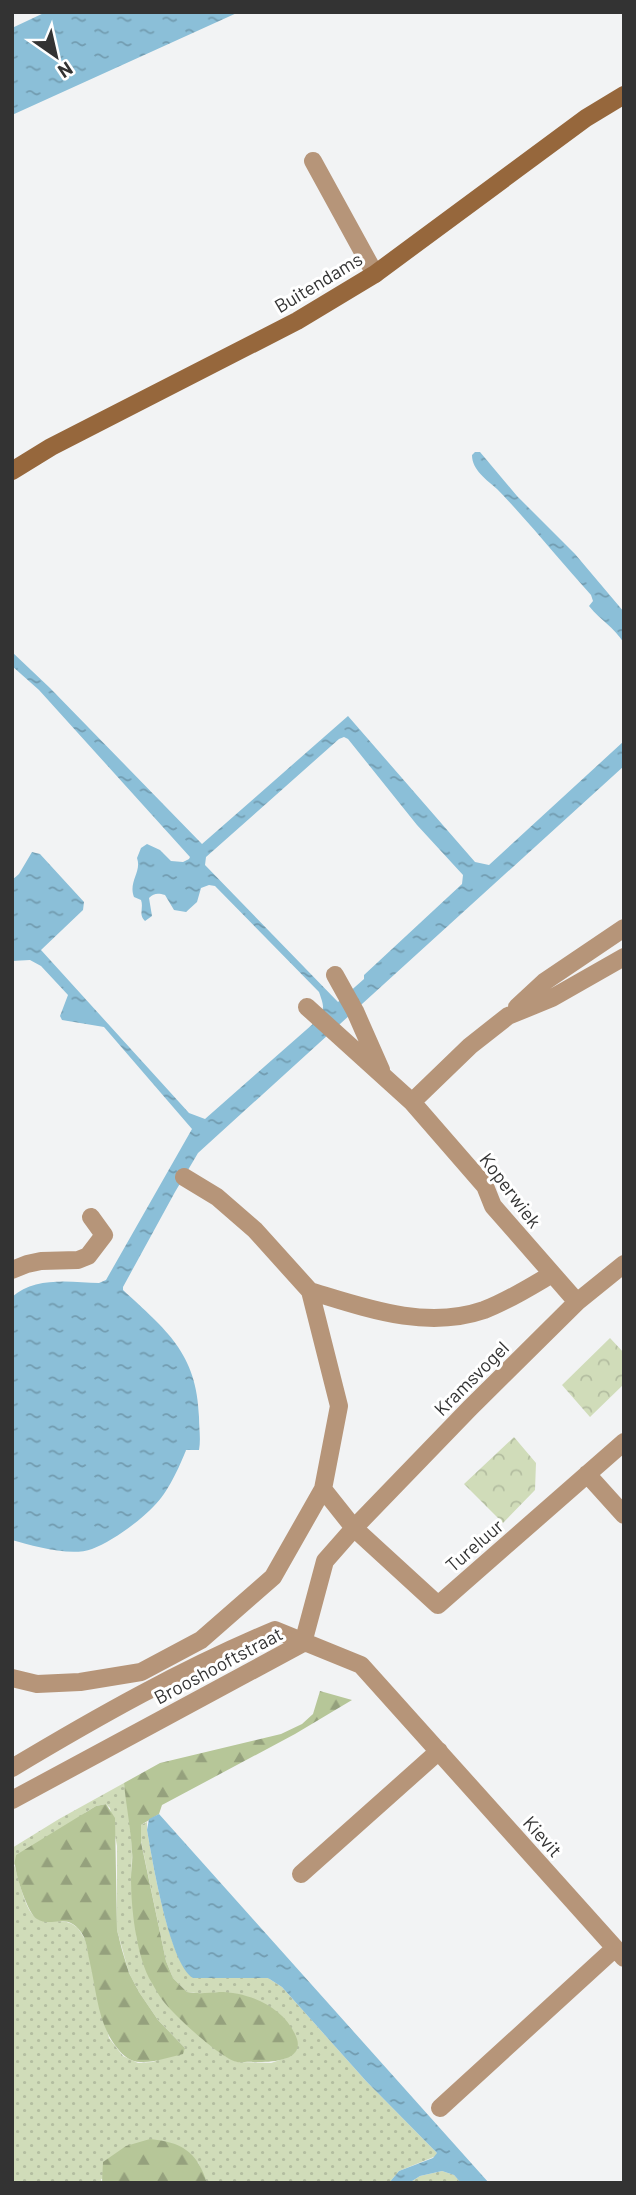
<svg xmlns="http://www.w3.org/2000/svg" width="636" height="2195" viewBox="0 0 636 2195" font-family="Barlow,sans-serif">
<style>
.grass{fill:url(#grass-dots);fill-rule:evenodd}
.forest{fill:url(#forest-firs)}
.park{fill:url(#park-crowns)}
.water{fill:url(#water-ripples);fill-rule:evenodd}
.lines{fill:none;stroke-linecap:round;stroke-linejoin:round}
.lane{stroke:#b69579;stroke-width:18}
.street{stroke:#b69579;stroke-width:18}
.secondary{stroke:#96673c;stroke-width:18}
.labels{text-anchor:middle;dominant-baseline:central;stroke-width:6;stroke-linejoin:round;paint-order:stroke}
.street-label{font-size:19px;fill:#333;stroke:#fff}
</style>
<defs>
<pattern id="grass-dots" width="8" height="8" patternUnits="userSpaceOnUse" patternTransform="scale(1.75)"><rect width="8" height="8" fill="#d0dcb9"/><path d="M2 2h.1M6 6h.1" fill="none" stroke="#b3bda0" stroke-width="1.8" stroke-linecap="round"/></pattern>
<pattern id="forest-firs" width="22" height="20" patternUnits="userSpaceOnUse" patternTransform="scale(1.75)"><rect width="22" height="20" fill="#b6c698"/><path d="M5 1l3.5 6h-7zM16 11l3.5 6h-7z" fill="#95a17d"/></pattern>
<pattern id="park-crowns" width="20" height="18" patternUnits="userSpaceOnUse" patternTransform="scale(1.75)"><rect width="20" height="18" fill="#d0dcb9"/><path d="M2 6a3 3 0 1 1 6 0M12 15a3 3 0 1 1 6 0" fill="none" stroke="#b3bda0"/></pattern>
<pattern id="water-ripples" width="26" height="14" patternUnits="userSpaceOnUse" patternTransform="scale(1.75)"><rect width="26" height="14" fill="#8bbfd8"/><path d="M2 4q2-2 4 0t4 0M15 11q2-2 4 0t4 0" fill="none" stroke="#729cb0"/></pattern>
</defs>
<rect width="100%" height="100%" fill="#f2f3f4"/>
<path class="grass" d="M124 1783 131 1826 132 1855 131 1881 137 1940 163 2001 194 2031 225 2056 237 2062 271 2063 286 2058 295 2052 220 1992 205 1994 187 1992 173 1978 166 1961 141 1841V1825L147 1822V1830C152 1858 169 1964 194 1978H268L282 1987 366 2081 437 2153 436 2156 399 2171 389 2183H207L198 2162 101 2179 102 2183H12V1848L59 1819ZM106 1804 110 1808 117 1846V1930L129 1973 139 1992 158 2020 185 2048 153 2062 138 2063 123 2056 109 2038 85 1939C82 1935 79 1928 75 1926 62 1916 45 1927 34 1916 24 1907 19 1878 14 1865L86 1812 96 1806Z
M442 2171 454 2175 461 2183H409L420 2176Z"/>
<path class="forest" d="M320 1691 352 1700 295 1734 162 1805 159 1814 141 1825V1842L166 1961 173 1978 187 1992C198 1994 208 1993 219 1992 250 1992 286 2008 297 2039 304 2063 266 2062 253 2062 248 2061 241 2063 237 2062 220 2058 174 2015 163 2001 158 1994 153 1985 149 1978 136 1951 131 1908 131 1878 131 1869 133 1861 132 1852 131 1828 126 1806 124 1783L160 1763 281 1734 302 1724 313 1714Z
M106 1804 115 1818 117 1930 122 1950 129 1973 139 1992 158 2020 185 2048 183 2054C169 2057 154 2063 140 2062 132 2062 123 2056 118 2049 98 2025 97 1994 90 1963 88 1955 87 1945 84 1937 69 1909 53 1929 37 1919 28 1914 16 1876 15 1865 14 1864 16 1857 16 1855L96 1806Z
M150 2139C181 2142 197 2151 207 2183H102L103 2162 126 2146Z"/>
<path class="park" d="M610 1338 624 1353V1384L590 1417 562 1385Z
M514 1437 536 1463 535 1490 503 1523 464 1484Z"/>
<path class="water" d="M46 12H239L12 115V28Z
M475 452H480L517 496 575 554 624 612V643C613 626 601 621 589 606L593 601 591 595C559 560 530 523 497 489 487 480 472 470 472 455Z
M12 652 50 688 202 844 348 716 475 862 489 865 624 741V766L198 1153 175 1192 123 1287V1290C166 1330 197 1353 199 1417 199 1428 201 1439 199 1450H186C180 1466 167 1494 154 1506 140 1521 111 1542 92 1549 71 1557 33 1546 12 1540V1297C35 1276 71 1282 99 1283L106 1280 192 1129 104 1027 62 1020 60 1016 68 995 41 966 30 960 12 961V880L19 874 32 852 40 854 84 902 83 910 41 950 189 1113 205 1119 314 1023C325 1009 325 1009 319 992L215 886 209 885 201 888 197 902 186 912 174 910 165 895C158 893 154 893 149 898L152 916 145 921C138 915 144 908 141 900L134 897C128 882 142 872 137 858L141 848 147 844 160 850 171 861 183 862 189 859 190 857 39 690 12 666ZM344 737 348 739 417 825 463 875 462 884 364 975V979L338 1002 205 865 206 857 339 739Z
M159 1814 489 2183H461L454 2175 442 2171 420 2176 409 2183H389L399 2171 433 2158 437 2153 366 2081 282 1987 268 1978H193C169 1964 152 1858 147 1830L149 1819Z"/>
<g class="lines">
<path class="lane" d="M313 161 375 274"/>
<path class="street" d="M335 975 355 1011 381 1070
M307 1007 412 1102 485 1186 493 1206 577 1302
M517 1007 544 982 624 928
M412 1102 470 1046 508 1016 552 998 624 957
M12 1270 27 1264 41 1261 78 1260 88 1256 104 1235 91 1217
M310 1291C366 1308 426 1330 484 1310 508 1301 530 1287 552 1274
M587 1474 624 1515
M323 1489 354 1528 438 1605 624 1442
M303 1643 325 1561 354 1528 470 1408 577 1302 624 1264
M12 1678 37 1684 80 1682 141 1672 201 1640 273 1577 323 1489 339 1406 310 1291 255 1230 217 1197 184 1177
M12 1768C97 1717 184 1668 275 1630L361 1665 624 1958
M12 1800 303 1643
M301 1874 439 1751
M440 2108 615 1948"/>
<path class="secondary" d="M12 471 51 447 297 321 375 274 586 118 624 95"/>
</g>
<g class="labels">
<g class="street-label">
<text transform="translate(318 282) rotate(-31)">Buitendams</text>
<text transform="translate(511 1190) rotate(53)">Koperwiek</text>
<text transform="translate(471 1378) rotate(-45)">Kramsvogel</text>
<text transform="translate(474 1545) rotate(-41)">Tureluur</text>
<text transform="translate(218 1665) rotate(-28)">Brooshooftstraat</text>
<text transform="translate(543 1836) rotate(48)">Kievit</text>
</g>
</g>
<rect width="636" height="2195" fill="none" stroke="#333333" stroke-width="28"/>
<g transform="translate(56 56) rotate(146)" stroke="#ffffff" stroke-width="5" paint-order="stroke">
<path d="M0-5L12 26L0 18L-12 26Z" fill="#333333"/>
<text y="-10" font-size="19" font-weight="bold" text-anchor="middle" fill="#333333">N</text>
</g>
</svg>
